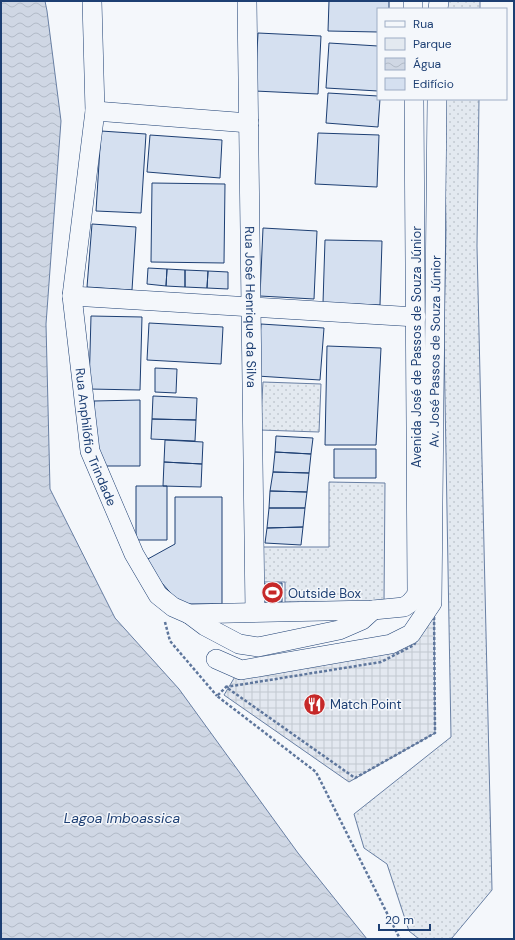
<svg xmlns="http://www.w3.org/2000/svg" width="515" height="940" viewBox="0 0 515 940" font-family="'DM Sans',sans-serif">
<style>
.green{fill:url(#green-dots);stroke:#687fa3}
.plaza{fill:url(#plaza-grid);stroke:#687fa3}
.water{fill:url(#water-waves);stroke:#687fa3}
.building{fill:#d5e0f0;stroke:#1d3f73}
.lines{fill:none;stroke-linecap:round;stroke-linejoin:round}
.minor-casing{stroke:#1d3f73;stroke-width:20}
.path{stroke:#5e769c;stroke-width:2.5;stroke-dasharray:3 2;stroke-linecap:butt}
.minor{stroke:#f4f7fb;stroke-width:19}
.labels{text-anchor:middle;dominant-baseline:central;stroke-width:3;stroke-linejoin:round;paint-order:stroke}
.street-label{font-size:13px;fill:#1d3f73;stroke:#f4f7fb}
.poi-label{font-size:13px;fill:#1d3f73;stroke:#f4f7fb;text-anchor:start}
.water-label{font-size:14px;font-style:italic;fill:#1d3f73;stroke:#f4f7fb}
</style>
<defs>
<pattern id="green-dots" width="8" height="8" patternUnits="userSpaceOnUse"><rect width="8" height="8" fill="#e3e9f0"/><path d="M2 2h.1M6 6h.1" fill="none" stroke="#c2c9d1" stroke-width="1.8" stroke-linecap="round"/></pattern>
<pattern id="plaza-grid" width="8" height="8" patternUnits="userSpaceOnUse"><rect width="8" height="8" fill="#e3e8f0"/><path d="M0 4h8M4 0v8" fill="none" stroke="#c2c8d1"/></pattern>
<pattern id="water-waves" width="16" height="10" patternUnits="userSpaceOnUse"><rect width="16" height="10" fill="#cfd7e4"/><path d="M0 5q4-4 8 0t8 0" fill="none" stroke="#b1bac7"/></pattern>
</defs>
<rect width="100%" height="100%" fill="#f4f7fb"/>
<path class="green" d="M444 1H480V9H444Z
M444 99H479L477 246 492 890 452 938 449 939H419L409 931 387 864 364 848 354 814 451 737 444 341 446 229Z
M263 382 321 384 319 432 260 430Z
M329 482 385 483 384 603 285 602V582H262L263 547H329Z"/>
<path class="plaza" d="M434 607 435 733 349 782 224 695 236 675 389 649Z"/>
<path class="water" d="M1 1H45L47 11 61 121 46 324 50 489 115 618 179 689 298 853 367 939H1Z"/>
<path class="building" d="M329 1H389V9H378V32L328 31Z
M258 33 321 36 318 94 255 91Z
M329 43 378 46V91L326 88Z
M328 93 378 96V99H380L378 127 326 123Z
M101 131 146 134 141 213 96 211Z
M318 133 379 135 377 187 315 184Z
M150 135 222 140 220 178 147 172Z
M152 183 225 184 224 263 151 262Z
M92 224 136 227 132 290 87 287Z
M263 228 317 231 314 299 260 296Z
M325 240 382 241 380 305 323 303Z
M148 268 167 269 166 286 147 284Z
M167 269 185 270V287L166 286Z
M185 270 208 271 207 288 185 287Z
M208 271 228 272V289L207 288Z
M91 316 142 317 140 390 89 389Z
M149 323 223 327 221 364 147 360Z
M261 324 324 328 320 380 257 376Z
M327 346 381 348 376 445H325Z
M155 368 177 369 176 393 155 392Z
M153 396 197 398 196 420 152 419Z
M140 400V466H102L94 450V401Z
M152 419 196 420 195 441 151 439Z
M276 436 313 438 311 454 275 452Z
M165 440 203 442 202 464 164 462Z
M334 449H376V478H334Z
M275 452 311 454 309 473 273 472Z
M164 462 202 464 201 487 163 486Z
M273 472 309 473 307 492 270 491Z
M136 486H167V540H136Z
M270 491 307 492 305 508H269Z
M175 497H222V604H180L155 575 146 560 175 544Z
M269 508H305L303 527 267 528Z
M303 527 301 545 265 543 267 528Z
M282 583V602H263V584Z"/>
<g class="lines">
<defs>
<g id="minor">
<path id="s1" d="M92 1 95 111 72 296 90 451 134 554 158 595 173 607 189 614 373 610 404 607 410 603 416 596 417 591 414 99"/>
<path id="s2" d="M247 1 255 612"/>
<path d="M413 1V9"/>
<path d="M438 9 439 1"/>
<path d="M95 111 249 123"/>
<path d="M72 296 416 317"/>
<path d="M189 614 205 626 239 644 258 647 339 630 362 620 373 610"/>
<path id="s3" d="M216 659 241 670 391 644 411 634 432 603 437 99"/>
</g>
</defs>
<use href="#minor" class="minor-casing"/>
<path class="path" d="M434 607 435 733 355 778 226 687 381 662 414 645Z
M165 622 170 641 217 696
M227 686 217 696 316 772 400 939"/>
<use href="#minor" class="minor"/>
</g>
<defs>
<symbol id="stadium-disc" viewBox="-11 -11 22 22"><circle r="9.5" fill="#c62828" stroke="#f4f7fb"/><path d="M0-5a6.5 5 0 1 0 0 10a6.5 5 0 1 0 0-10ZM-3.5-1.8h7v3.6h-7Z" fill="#fff"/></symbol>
<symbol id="restaurant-disc" viewBox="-11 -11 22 22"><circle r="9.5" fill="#c62828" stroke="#f4f7fb"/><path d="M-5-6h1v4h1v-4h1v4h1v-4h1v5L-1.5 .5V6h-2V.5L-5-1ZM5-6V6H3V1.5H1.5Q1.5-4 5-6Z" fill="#fff"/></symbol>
</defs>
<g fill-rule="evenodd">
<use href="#stadium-disc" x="260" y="580" width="25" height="25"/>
<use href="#restaurant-disc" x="302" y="692" width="25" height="25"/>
</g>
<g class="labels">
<g class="street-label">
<text stroke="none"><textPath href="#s2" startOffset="306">Rua José Henrique da Silva</textPath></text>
<text transform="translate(416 347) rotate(-90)">Avenida José de Passos de Souza Júnior</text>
<text stroke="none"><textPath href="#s3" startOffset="491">Av. José Passos de Souza Júnior</textPath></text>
<text stroke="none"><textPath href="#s1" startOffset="440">Rua Anphilófio Trindade</textPath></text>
</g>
<g class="poi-label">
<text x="288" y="593">Outside Box</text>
<text x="330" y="704">Match Point</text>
</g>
<g class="water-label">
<text x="122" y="818">Lagoa Imboassica</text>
</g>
</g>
<rect width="515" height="940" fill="none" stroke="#1d3f73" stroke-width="4"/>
<rect x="377" y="8" width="130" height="92" fill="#f4f7fb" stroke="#9eadc5"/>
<rect x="385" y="21" width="20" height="6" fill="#f4f7fb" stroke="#9eadc5"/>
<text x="413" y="28" font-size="12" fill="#1d3f73">Rua</text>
<rect x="385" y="38" width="20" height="12" fill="#e3e9f0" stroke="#9eadc5"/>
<text x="413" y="48" font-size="12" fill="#1d3f73">Parque</text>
<rect x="385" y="58" width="20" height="12" fill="url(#water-waves)" stroke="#9eadc5"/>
<text x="413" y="68" font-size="12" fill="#1d3f73">Água</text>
<rect x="385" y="78" width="20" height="12" fill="#d5e0f0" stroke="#9eadc5"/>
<text x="413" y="88" font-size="12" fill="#1d3f73">Edifício</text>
<path d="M379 924v6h51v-6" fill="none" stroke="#1d3f73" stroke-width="2"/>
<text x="385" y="924" font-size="12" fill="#1d3f73" stroke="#f4f7fb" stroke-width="3" paint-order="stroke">20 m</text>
</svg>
